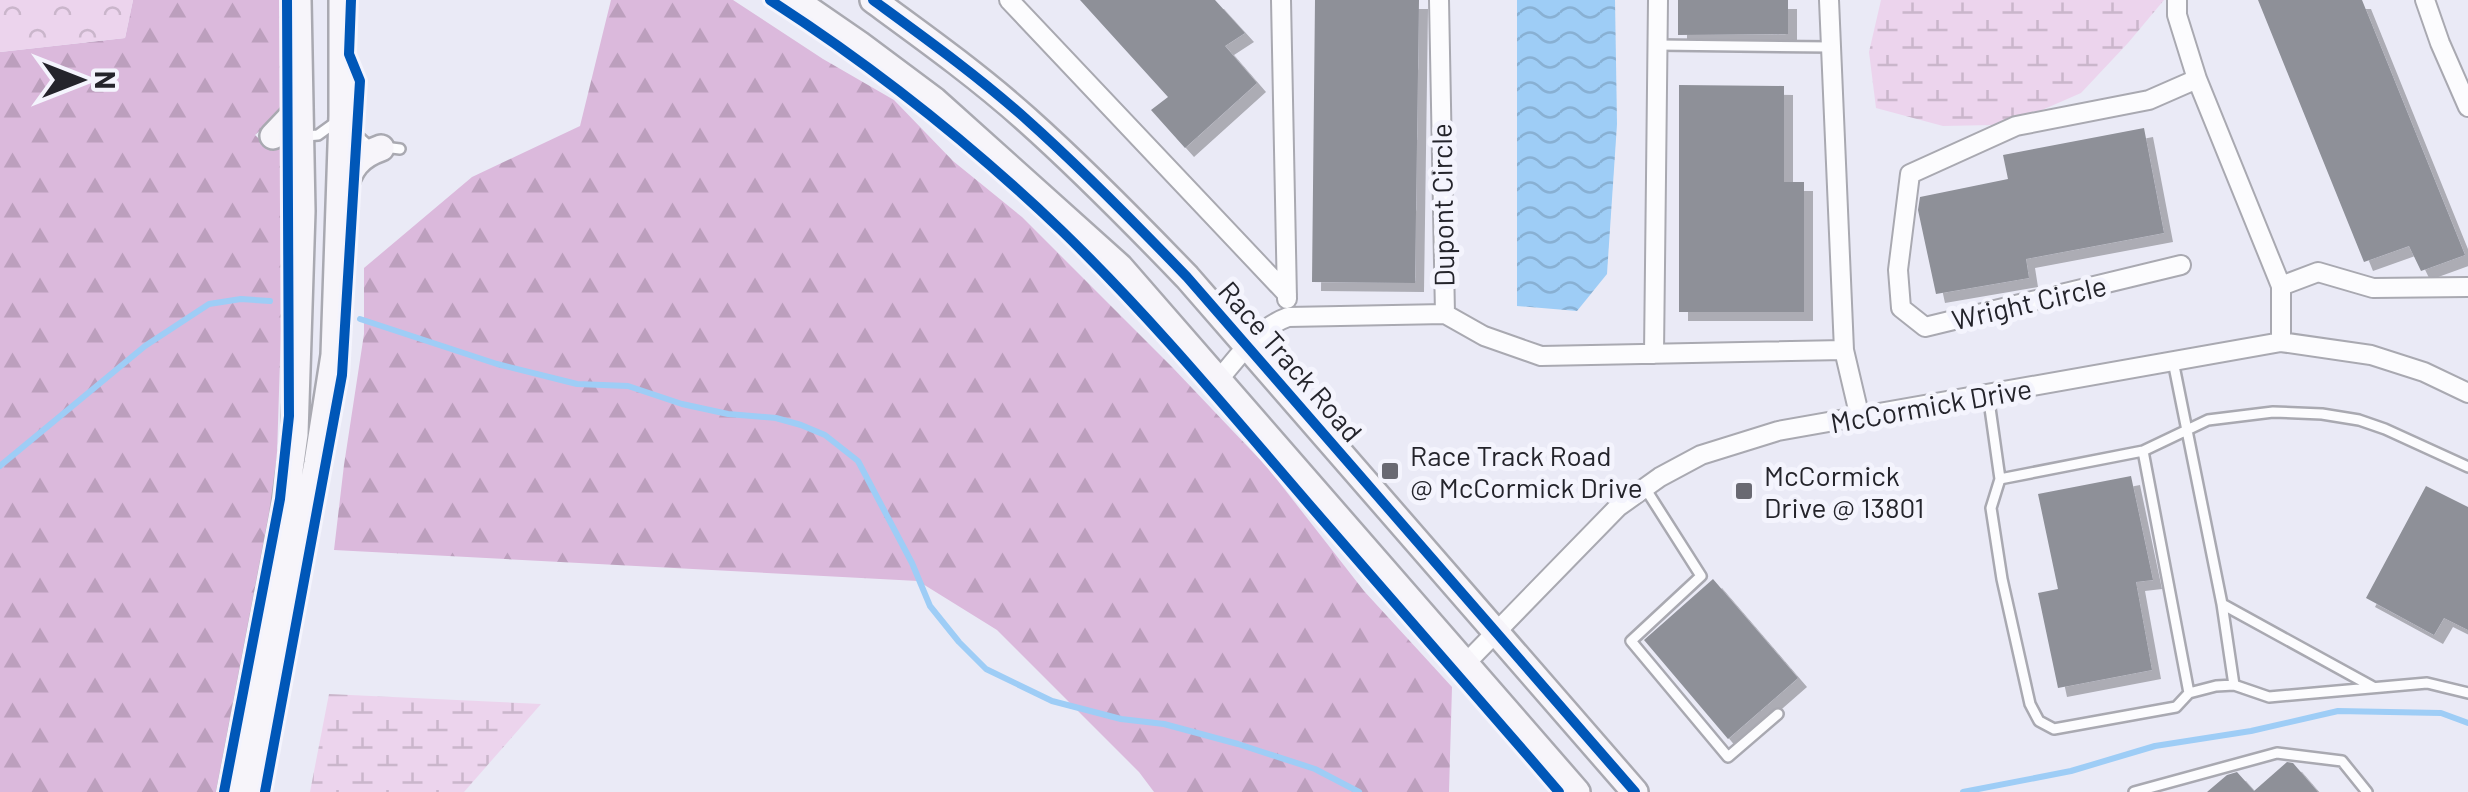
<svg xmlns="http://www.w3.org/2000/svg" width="2468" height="792" viewBox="0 0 2468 792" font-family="Barlow,sans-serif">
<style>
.forest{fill:url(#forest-firs)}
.wetland{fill:url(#wetland-marsh)}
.park{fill:url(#park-crowns)}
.water{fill:url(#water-waves)}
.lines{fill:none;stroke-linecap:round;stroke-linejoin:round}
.stream{stroke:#9ecdf6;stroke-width:6}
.building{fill:#8e9098;filter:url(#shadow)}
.service-casing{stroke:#a9a9b1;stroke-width:14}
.minor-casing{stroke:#a9a9b1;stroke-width:22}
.secondary-casing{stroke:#a9a9b1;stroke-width:30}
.service{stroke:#fcfcfe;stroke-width:9}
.minor{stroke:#fcfcfe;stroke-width:18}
.secondary{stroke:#f7f5fa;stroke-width:25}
.cycleway-casing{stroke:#f4f4fd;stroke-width:16}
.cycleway{stroke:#0057b8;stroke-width:10}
.poi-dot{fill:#696972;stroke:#f4f4fd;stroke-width:4}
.labels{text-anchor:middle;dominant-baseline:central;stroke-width:10;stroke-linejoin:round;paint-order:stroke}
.street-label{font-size:28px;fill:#24242b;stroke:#f4f4fd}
.poi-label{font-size:28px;fill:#24242b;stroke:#f4f4fd;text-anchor:start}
</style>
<defs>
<pattern id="forest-firs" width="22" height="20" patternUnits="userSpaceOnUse" patternTransform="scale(2.5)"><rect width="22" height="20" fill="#dbb9dc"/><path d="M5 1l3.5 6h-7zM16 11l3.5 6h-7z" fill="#bc9fbd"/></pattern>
<pattern id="wetland-marsh" width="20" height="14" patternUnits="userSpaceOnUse" patternTransform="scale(2.5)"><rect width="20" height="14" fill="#ecd4ed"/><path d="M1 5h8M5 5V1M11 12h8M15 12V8" fill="none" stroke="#cab6cb"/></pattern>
<pattern id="park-crowns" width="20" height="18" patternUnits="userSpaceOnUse" patternTransform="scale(2.5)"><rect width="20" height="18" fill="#ecd4ed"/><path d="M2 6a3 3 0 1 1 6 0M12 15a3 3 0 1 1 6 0" fill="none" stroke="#cab6cb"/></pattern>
<pattern id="water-waves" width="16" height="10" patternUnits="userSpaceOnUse" patternTransform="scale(2.5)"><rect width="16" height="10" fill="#9ecdf6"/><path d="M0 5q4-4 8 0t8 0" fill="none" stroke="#88b0d3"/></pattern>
<filter id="shadow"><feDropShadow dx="9" dy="9" stdDeviation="0" flood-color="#0004"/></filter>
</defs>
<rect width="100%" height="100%" fill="#eaeaf6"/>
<path class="forest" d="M133 0H280L282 110 255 135 272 151 278 147 283 149 285 203 276 486 219 792H0V52L125 38Z
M611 0H733L823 59 894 100 953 161 1022 217 1173 368 1268 468 1364 591 1452 687 1449 792H1154L1139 772 997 630 918 581 334 550 344 465 364 334V268L472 177 580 126Z"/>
<path class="wetland" d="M1881 0H2164L2128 43 2081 93 2042 110 2013 116 1992 125 1943 126 1876 108 1869 52Z
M329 694 541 704 464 792H310Z"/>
<path class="park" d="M0 0H133L125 38 0 52Z"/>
<path class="water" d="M1517 0H1615L1617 124 1607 274 1577 311 1517 306Z"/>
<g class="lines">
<path class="stream" d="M360 319 497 364 577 384 628 386 682 404 728 414 776 418 801 425 825 435 858 461 912 563 930 606 959 642 986 669 1052 701 1121 719 1164 724 1238 744 1315 769 1359 792
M0 466 145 346 209 304 241 299 270 301
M1963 792 2071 771 2155 746 2251 731 2338 711 2441 713 2468 723"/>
</g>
<path class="building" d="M1080 0H1215L1245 33 1225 46 1257 83 1185 148 1151 110 1168 97Z
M1315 0H1419L1415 283 1312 282Z
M1678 0H1788V34L1678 35Z
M2258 0H2362L2465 255 2421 271 2409 246 2364 262Z
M1679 85 1784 86V182H1804V312H1679Z
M2144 128 2164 233 2026 259 2029 278 1936 294 1918 210 1920 197 2008 179 2003 155Z
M2131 476 2153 580 2136 582 2152 670 2058 688 2038 593 2058 589 2038 494Z
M2426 486 2468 507V630L2444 618 2434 635 2366 598Z
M1713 579 1798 678 1728 739 1644 640Z
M2287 762 2293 763 2318 792H2207L2227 775 2237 772 2254 791Z"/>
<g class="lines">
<defs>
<path id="service" d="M1658 45 1831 47
M348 127 368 145 400 149
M306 136 318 135 336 122
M2173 361 2222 604 2234 685
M1988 394 2000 479 1991 508 2002 579 2030 704 2039 721 2054 729 2176 707 2189 693 2216 686 2234 685 2269 697 2427 683 2468 693
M2143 451 2189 693
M2000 479 2143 451 2208 420 2273 412 2322 414 2359 420 2385 429 2468 467
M1645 488 1701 576 1631 641 1728 757 1778 714
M2222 604 2373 687
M2134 792 2277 753 2342 761 2367 792"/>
<path id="minor" d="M1009 0 1287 294
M1281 0 1287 299
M1829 0 1844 350 1860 418
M2177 0V15L2197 79 2281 286V342
M2425 0 2440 43 2468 107
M2181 265 1925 327 1901 308 1898 270 1910 174 2016 126 2149 100 2197 79
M2281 286 2318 272 2373 288 2468 287
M1445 314 1484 336 1541 356 1844 350
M1654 354 1658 0
M1219 379C1239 356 1258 328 1288 317L1445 314 1439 0
M1466 663 1618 507 1660 477 1701 455 1778 431 2281 342 2371 355 2424 372 2468 393"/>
<path id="secondary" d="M795 0 859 44 934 100 1120 267 1577 792
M873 0C925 38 978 76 1026 119 1082 169 1135 223 1187 277L1635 792
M273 136 293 115 298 99
M343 191C350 168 358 156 381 148
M231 792 284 514 295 434 302 211 298 0
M254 792 317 463 334 355 342 116V0"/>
</defs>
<use href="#service" class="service-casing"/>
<use href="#minor" class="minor-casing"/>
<use href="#secondary" class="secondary-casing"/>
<use href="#service" class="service"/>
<use href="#minor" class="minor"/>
<use href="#secondary" class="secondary"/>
<defs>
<path id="cycleway" d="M770 0C874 67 972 145 1061 230 1154 320 1236 420 1320 517 1400 609 1480 700 1559 792
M873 0C925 38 978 76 1026 119 1082 169 1135 223 1187 277L1635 792
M224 792 280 499 289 416 287 0
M265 792 342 375 360 81 349 54 351 0"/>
</defs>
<use href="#cycleway" class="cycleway-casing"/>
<use href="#cycleway" class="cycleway"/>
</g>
<g class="poi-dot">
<rect x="1380" y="461" width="20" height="20" rx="5"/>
<rect x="1734" y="481" width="20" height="20" rx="5"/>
</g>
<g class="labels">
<g class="street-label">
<text transform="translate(1442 205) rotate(-91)">Dupont Circle</text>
<text transform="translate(2029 302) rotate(-13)">Wright Circle</text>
<text transform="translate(1291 361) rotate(49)">Race Track Road</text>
<text transform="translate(1931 405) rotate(-10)">McCormick Drive</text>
</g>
<g class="poi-label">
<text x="1410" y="455">Race Track Road<tspan x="1410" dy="32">@ McCormick Drive</tspan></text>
<text x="1764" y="475">McCormick<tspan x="1764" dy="32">Drive @ 13801</tspan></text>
</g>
</g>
<g transform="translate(80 80) rotate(90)" stroke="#f4f4fd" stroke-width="8" paint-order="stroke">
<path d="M0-8L18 38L0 25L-18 38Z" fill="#24242b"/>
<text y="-15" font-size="28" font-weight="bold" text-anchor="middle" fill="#24242b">N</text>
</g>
</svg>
